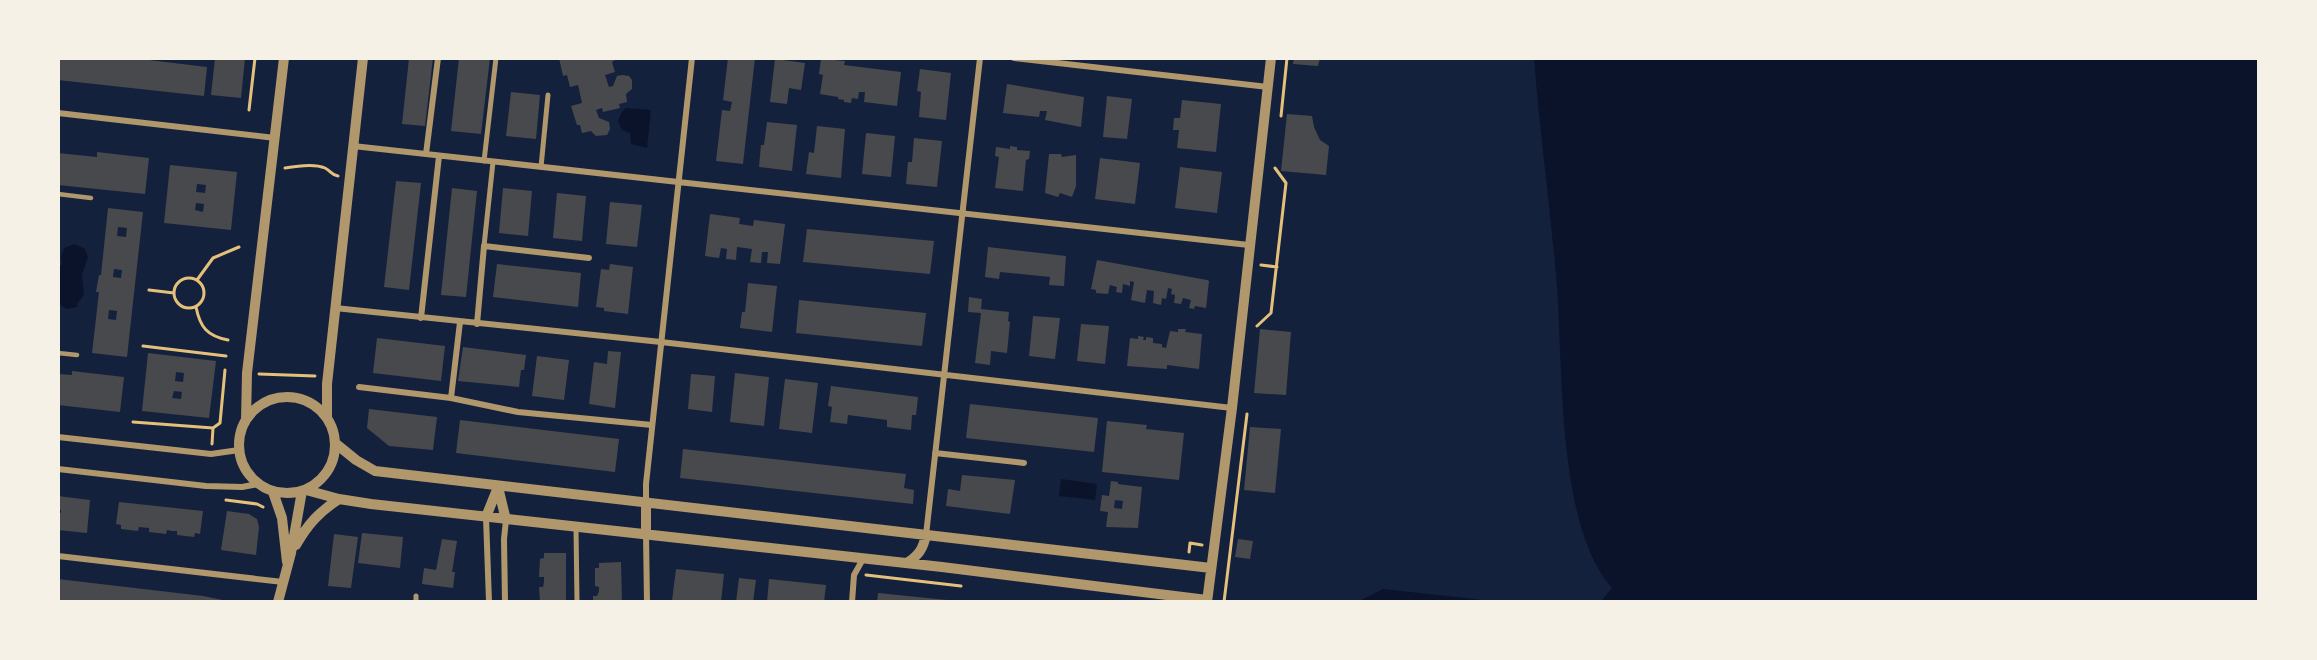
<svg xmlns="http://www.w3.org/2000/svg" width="2317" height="660" viewBox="0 0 2317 660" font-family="'Playfair Display',serif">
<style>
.water{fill:#0b132b}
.building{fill:#48494c;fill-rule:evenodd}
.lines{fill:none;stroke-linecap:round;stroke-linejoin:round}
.path{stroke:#e5c07b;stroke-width:3}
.service{stroke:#b1986c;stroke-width:4.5}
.pedestrian{stroke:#b1986c;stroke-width:5}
.minor{stroke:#b1986c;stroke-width:6}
.tertiary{stroke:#b1986c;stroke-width:10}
</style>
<rect width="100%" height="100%" fill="#14213d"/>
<path class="water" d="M1534 59H2258V601H1601L1612 588C1557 527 1563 369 1557 289 1551 212 1540 135 1534 59Z
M626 108 651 110 647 148 631 144 630 133 622 130 618 121 622 112Z
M74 244 84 248 88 257 82 275 84 295 77 304 78 307 67 309 60 305 59 265H62L61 257 64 248Z
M1061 479 1097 484 1095 500 1059 496Z
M1383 589 1493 601H1359Z"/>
<path class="building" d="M58 58H132L207 67 204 96 58 80Z
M215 58H245L241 98 211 95Z
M409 58H433L425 126 402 124Z
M459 58H490L481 134 451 131Z
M559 58H618L612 62 615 72 605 75 609 87 613 86 617 76 622 75 629 76 632 80V89L626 94 627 102 619 104 620 108 603 112 602 108 596 110 599 118 609 122 610 129 607 135 596 136 591 131 582 133 580 125H577L571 106 582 103 578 85 570 87 567 75 563 76Z
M728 58H755L743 164 716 161 722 110 730 111 732 102 723 100Z
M1294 58H1320L1318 66 1293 64Z
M775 59 805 63 801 90 789 88 787 104 770 102Z
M821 59 845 61 844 65 901 72 897 106 864 102 865 92H859L858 99 852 98 851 103 844 102V100L838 99V97L820 94 823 75 819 74Z
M920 69 951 73 946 120 919 117 921 92 917 91Z
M1007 84 1084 97 1081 127 1045 120 1047 111H1040L1039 117 1003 113Z
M511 92 540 95 536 139 506 136Z
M1107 96 1132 99 1127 139 1103 137Z
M1182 100 1221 104 1216 152 1177 148 1179 130H1173L1174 118H1180Z
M1287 114 1312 116 1314 127 1320 140 1329 146 1326 175 1281 171Z
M767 122 797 125 792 171 759 167 761 145H764Z
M817 126 845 129 841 178 806 174 809 152 814 153Z
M866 133 895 136 891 177 862 174Z
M914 138 942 141 937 187 906 184 908 162H912Z
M1010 146 1017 147V150L1030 151 1029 159 1026 160 1023 191 995 188 999 157 995 156 996 147 1010 149Z
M97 152 149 158 145 194 58 185V153L97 157Z
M1049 154H1061L1062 157 1076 155V186L1072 197 1060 193 1058 197 1045 193Z
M1100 158 1140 163 1135 204 1095 199Z
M170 165 237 172 231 230 164 223ZM197 184 206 185 205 193 196 192ZM196 203 204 204 203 212 195 210Z
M1180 167 1222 172 1217 213 1175 208Z
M396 181 421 183 409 290 384 287Z
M452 188 477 191 466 297 441 295Z
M503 188 532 191 528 236 499 233Z
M557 193 586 196 582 241 553 238Z
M610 202 642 205 637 247 606 244Z
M108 208 143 212 127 357 92 353 99 292H96L99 275H101ZM118 227 127 228 126 237 117 236ZM114 269 122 270 121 278 113 277ZM109 310 117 311 116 320 108 319Z
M710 214 740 218 739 224 753 226 754 220 785 224 780 264 767 263 768 252H762L761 263 750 262 752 249 737 247 736 260 726 259 727 249 721 248 719 258 705 256Z
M807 229 934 241 930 274 803 262Z
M988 247 1066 256 1064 286 1049 285 1050 277 1000 272 999 279 985 277Z
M1097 260 1207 280 1209 281 1206 308 1195 306 1194 309 1189 308 1191 300 1183 298 1181 304 1174 303 1175 295 1171 294 1172 289 1168 288 1166 299 1162 298 1161 305 1153 303 1154 291 1147 290 1145 303 1131 300 1134 282 1130 281V286L1123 284 1122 293 1116 292 1117 287 1110 285 1108 294 1096 293V290L1091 289Z
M497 264 581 273 578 307 493 297Z
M610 264 633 267 628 314 604 311V308L596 307 601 269 609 270Z
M748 283 777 286 772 332 740 328 742 312H745Z
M969 297 982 299 981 309 1009 312 1008 321 1010 322 1007 353 991 351 990 365 975 363 981 313 968 312Z
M799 300 926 313 922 346 796 333Z
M1033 316 1060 318 1055 359 1029 356Z
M1081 324 1109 326 1105 364 1077 361Z
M1178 329H1186L1185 332 1202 334 1199 369 1167 365V369L1127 366 1130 338 1138 339V336L1144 337 1143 340H1146V337L1153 338V343L1162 344V347L1166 348 1170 331 1178 332Z
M1260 329 1291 332 1286 395 1254 393Z
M377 338 445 346 441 381 373 373Z
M463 347 526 355 524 370H521L519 387 458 381Z
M608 351 621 352 615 408 589 404 594 362 607 364Z
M148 353 216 361 209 418 142 411ZM176 372 184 373 183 382 175 381ZM174 391 182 392 181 399 172 398Z
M537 356 569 360 564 400 532 396Z
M72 371 124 377 120 412 58 405V374L72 375Z
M735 373 769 377 764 426 730 422Z
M691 374 715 376 712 412 688 409Z
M785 379 818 383 812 433 779 429Z
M831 386 918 397 916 415H912L911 430 887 427V420L848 415 847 424 830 422 832 407 828 406Z
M970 404 1098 418 1094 452 966 438Z
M369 409 437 417 433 450 389 446 367 428Z
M460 420 619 439 615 472 456 453Z
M1107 421 1147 425 1146 429 1184 433 1179 480 1102 472Z
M1250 427 1281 429 1275 493 1244 490Z
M683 449 906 474 904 488 914 490 913 504 680 478Z
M962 475 1015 480 1010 514 946 506 948 489 960 491Z
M1111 481 1118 482V484L1142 487 1138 528 1106 527 1108 512 1100 511 1102 495 1109 496ZM1115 500 1123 501 1122 509 1114 508Z
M58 496 90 500 87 533 58 530V512L61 513V510L58 509Z
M119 502 203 511 200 534 195 533 194 537 177 535V531H172L167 530 166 534 149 532V528L139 527 138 531 121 529V525L116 524Z
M227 511 249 514 257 519 259 527 256 555 221 550Z
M362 533 403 537 400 568 358 563Z
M334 534 358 537 351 588 328 586Z
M442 539 457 541 452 572H455L453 588 422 584 424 568 436 570Z
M1238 539 1253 541 1250 559 1235 557Z
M544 553H566V602H540L539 587H543L544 582V577H539L540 559 544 558Z
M621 562 622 602H593V596H597L599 591V587L595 586V568H599V563Z
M676 569 724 574 721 602 672 601Z
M739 578 756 580 753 602H736Z
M58 579 203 596 232 602H58Z
M769 579 826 585 824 602H767Z
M878 593 947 600V602H877Z"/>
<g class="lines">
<path class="path" d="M249 110 255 58
M1281 116 1287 58
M285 168C296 166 314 163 325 168 331 171 331 175 338 176
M1261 265 1277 267
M174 293a15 15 0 1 1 30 0a15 15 0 1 1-30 0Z
M197 280 213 258 239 247
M149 290 174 293
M196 307C200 327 207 336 228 340
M1257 326 1271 313 1286 183 1275 168
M143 346 226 356
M259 374 315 376
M133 422 213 428 220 423 225 370
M212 444 213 428
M226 500 257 504 263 507
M1189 552 1190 543 1202 545
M866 575 961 586
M1224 602 1247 414"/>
<path class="service" d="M58 194 91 198
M58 353 77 355"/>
<path class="pedestrian" d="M484 161 496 58
M541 167 548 95
M484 246 493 162
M576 527 577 602
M416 602V596"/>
<path class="minor" d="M1014 58 1268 87
M58 113 275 138
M353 146 1249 245
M426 154 438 58
M335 308 661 342 1232 408
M421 318 439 156
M477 324 484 246 589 258
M359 387 451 398 518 412 652 425
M451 398 460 322
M58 437 211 454 239 450
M935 453 1024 463
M58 469 206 486 242 487 258 484
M646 503V484L692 58
M486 517 489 602
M646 534 647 602
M926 535 980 58
M58 556 283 582
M505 602 504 539 506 520
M852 602 854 575 863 559"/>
<path class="tertiary" d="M239 445a48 48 0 1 1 96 0a48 48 0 1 1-96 0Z
M327 418V384L363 58
M246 420 247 373 284 58
M335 443 356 460 375 471 1211 568
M498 487 506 520
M306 490 339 499 371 504 942 567 1207 600
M273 492 282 518 287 562
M486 517 498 487
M646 534V503
M296 545C308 524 319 512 339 499
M907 563C919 555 923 549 926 535
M278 602 291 553 302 491
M1207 602 1232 408 1271 58"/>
</g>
<rect width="2317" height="660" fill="none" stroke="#f6f1e7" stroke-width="120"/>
</svg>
